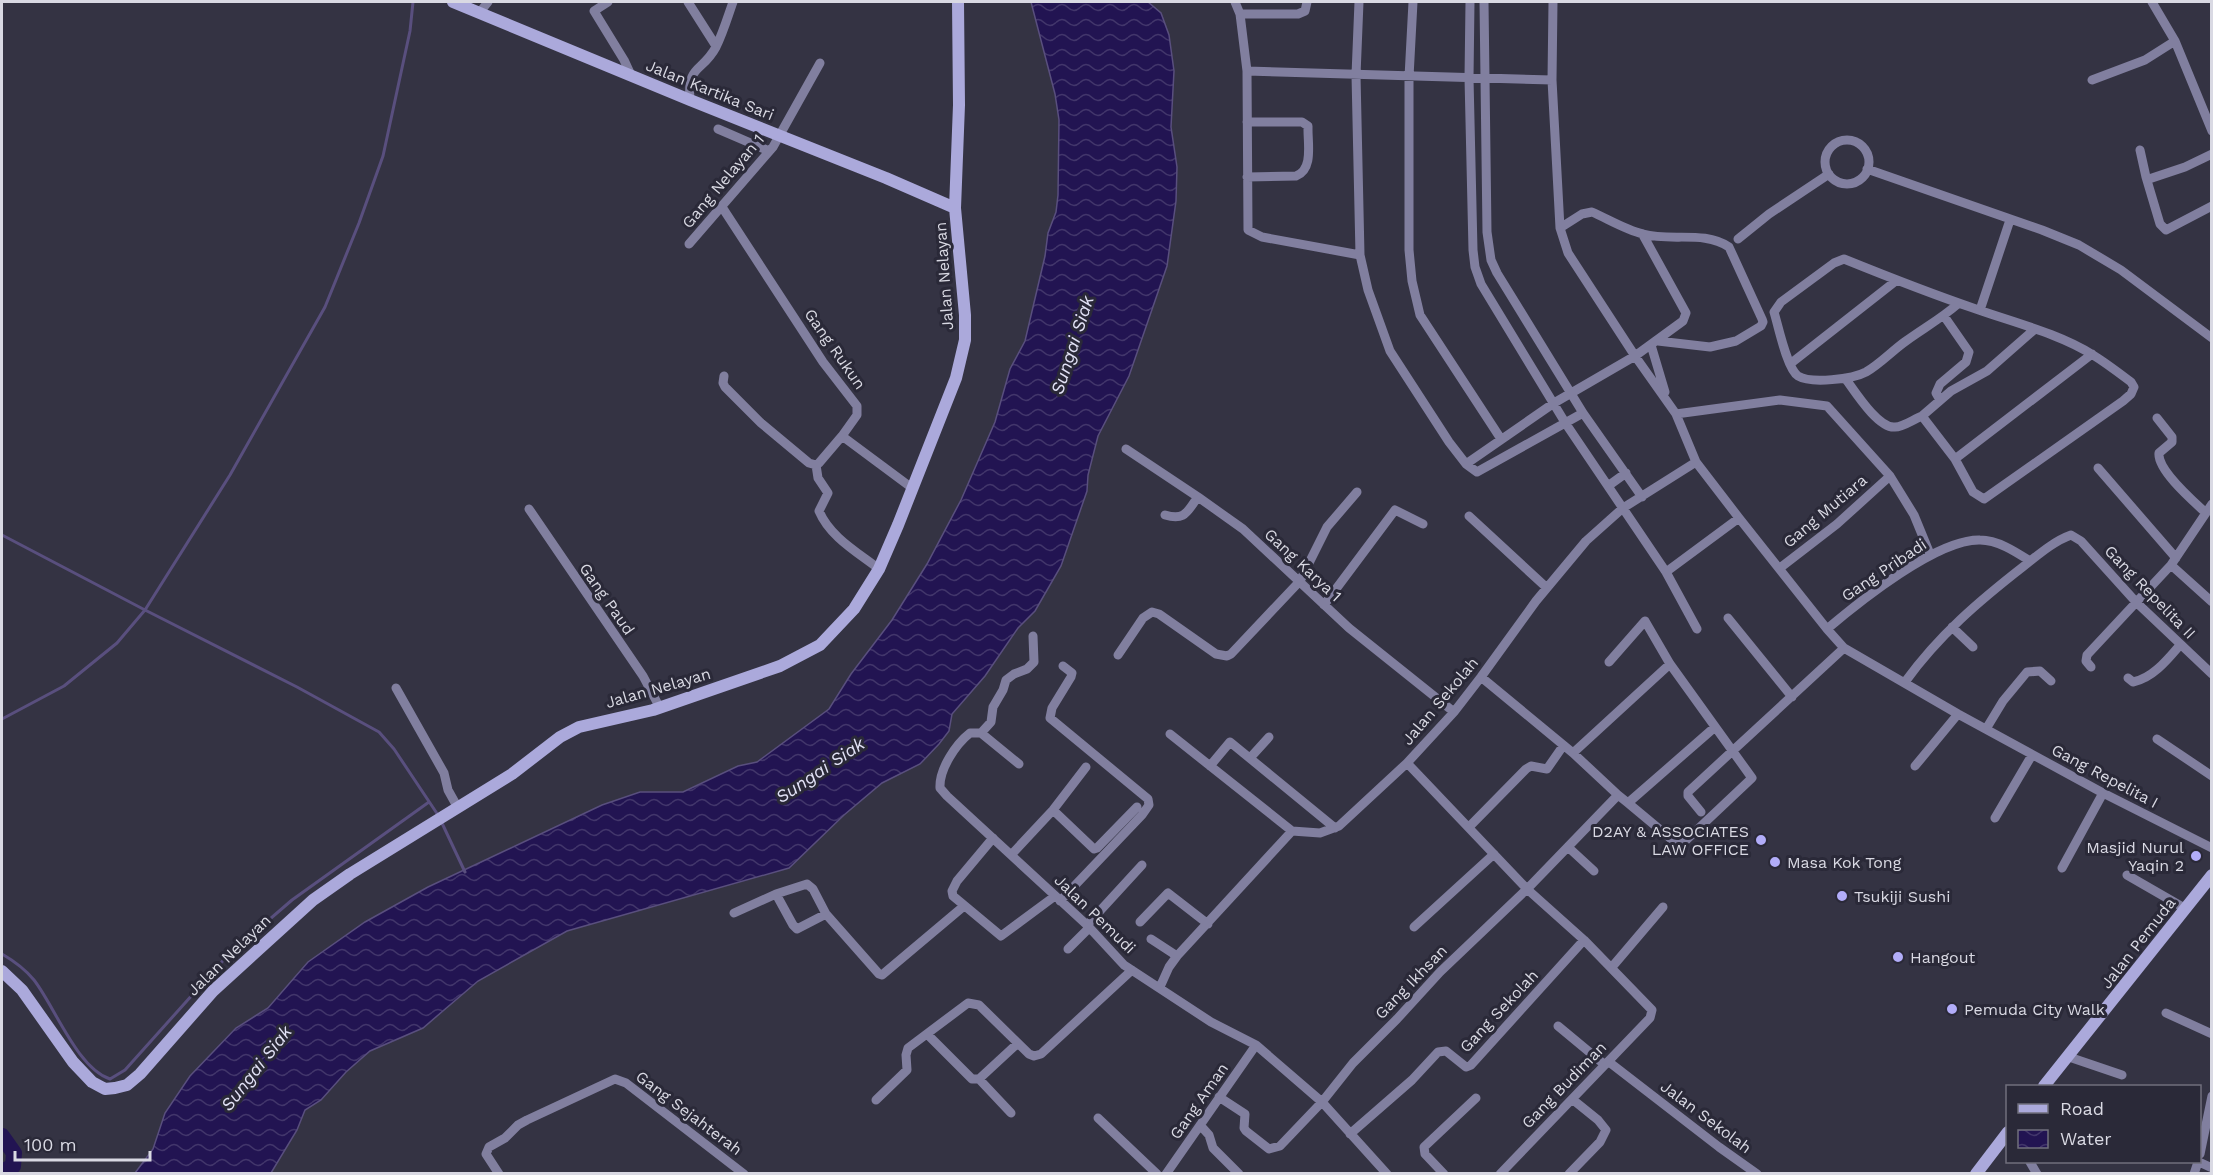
<svg xmlns="http://www.w3.org/2000/svg" width="2213" height="1175" viewBox="0 0 2213 1175" font-family="'Work Sans',sans-serif">
<style>
.water{fill:url(#water-waves);stroke:#594f7e;stroke-width:1.5}
.lines{fill:none;stroke-linecap:round;stroke-linejoin:round}
.stream{stroke:#594f7e;stroke-width:3}
.river{stroke:#221452;stroke-width:16}
.street{stroke:#817f9f;stroke-width:9}
.secondary{stroke:#aba9db;stroke-width:12}
.poi-dot{fill:#b2adf9;stroke:#2a2938;stroke-width:2}
.labels{text-anchor:middle;dominant-baseline:central;stroke-width:6;stroke-linejoin:round;paint-order:stroke}
.street-label{font-size:16px;fill:#d9d9e3;stroke:#2a2938}
.poi-label{font-size:16px;fill:#d9d9e3;stroke:#2a2938;text-anchor:start}
.water-label{font-size:18px;font-style:italic;fill:#e2e2f6;stroke:#2a2938}
</style>
<defs>
<pattern id="water-waves" width="16" height="10" patternUnits="userSpaceOnUse" patternTransform="scale(1.5)"><rect width="16" height="10" fill="#221452"/><path d="M0 5q4-4 8 0t8 0" fill="none" stroke="#42366b"/></pattern>
</defs>
<rect width="100%" height="100%" fill="#343343"/>
<path class="water" d="M1031 2H1148L1161 13 1169 35 1174 71 1171 127 1177 167 1176 201 1167 266 1129 376 1098 436 1088 475 1087 491 1061 566 1035 611 1018 628 985 676 952 714 949 731 939 744 920 764 882 783 844 815 789 868 567 931 478 981 423 1028 370 1051 346 1072 321 1100 305 1110 297 1130 271 1173H135L153 1149 165 1113 190 1076 236 1028 268 1008 308 962 365 922 428 887 602 805 640 792H683L738 766 757 762 829 709 851 674 892 620 927 564 961 500 995 422 1010 369 1025 341 1045 256 1048 233 1056 212 1058 195 1059 120 1055 94Z"/>
<g class="lines">
<path class="stream" d="M2 535 145 610 297 687 379 732 394 749 438 815
M2 719 64 686 117 643 145 610 230 475 325 307 359 223 383 156 410 31 413 2
M441 821 465 872
M2 954C14 961 25 969 34 980 55 1007 77 1068 110 1079L125 1070 228 955 292 900 429 802"/>
<path class="river" d="M2 1136 14 1153 13 1166 2 1172"/>
<path class="street" d="M608 2 594 11 624 60 631 75
M688 2 716 46
M1235 2 1240 14 1247 71 1248 230 1262 237 1360 255
M1359 2 1356 75 1360 255 1368 290 1390 351 1449 442 1466 464 1477 472 1583 413
M1413 2 1409 77V250L1412 281 1420 315 1501 439
M1470 2 1469 78 1473 250 1475 267 1481 284 1566 424 1666 572 1697 629
M1484 2 1487 232 1491 260 1497 273 1583 413 1642 497
M1553 2 1552 80 1560 228 1568 253 1635 356 1676 414 1696 462 1739 518 1827 629 1844 648 1958 714 2103 793 2212 848
M2152 2 2175 41 2212 131
M480 12 488 2
M1240 14H1298L1305 11 1307 2
M1247 71 1552 80
M2092 80 2145 60 2175 41
M690 100C687 64 702 73 716 47 723 33 728 16 733 2
M1247 122H1302L1308 126V130C1308 145 1313 170 1296 176L1247 177
M718 129 769 151
M1825 162a22 22 0 1 1 44 0a22 22 0 1 1-44 0Z
M2140 150 2146 177 2149 179 2185 167 2212 154
M1867 169 2042 230 2079 245 2121 270 2212 338
M2146 177 2160 224 2166 230 2212 206
M722 207 823 362 857 406V415L842 436 912 488
M1560 228 1582 214 1592 212C1608 219 1626 230 1643 234 1671 242 1704 230 1729 247L1762 319 1763 322 1761 326 1736 341 1710 347 1658 341
M1738 239 1769 214 1829 174
M689 244 773 147 820 63
M1959 303C1942 318 1924 328 1906 341 1893 350 1880 364 1866 372 1853 379 1811 384 1798 376 1787 369 1778 325 1774 312L1781 302 1834 263 1844 259C1886 276 1929 293 1973 308 2012 322 2058 333 2093 355 2106 363 2119 373 2131 382L2134 387 2131 394 2123 401 1984 499 1973 492 1955 459 1922 416 1951 391 1987 371 2035 329
M1980 310 2010 220
M1651 345 1665 392
M1790 364 1897 280
M724 376 723 383 725 387 761 423 809 463 816 465 819 463 842 436
M1845 378C1854 390 1878 429 1895 427 1903 427 1914 419 1922 416
M1940 400 1936 393 1940 384 1966 362 1969 352 1944 316
M1676 414 1780 400 1827 406 1890 476 1914 515 1930 554
M2157 418 2172 437V442L2159 453C2157 470 2193 501 2205 512
M1126 449 1198 497 1243 529 1349 628 1454 712
M1955 459 2092 354
M1466 464 1554 403 1635 356 1683 321 1686 313 1643 235
M816 465 818 478 828 493 819 511C830 537 857 552 879 569
M2098 468 2176 558
M1608 486 1626 473
M529 509 643 676 660 708
M1165 515C1186 521 1187 511 1198 497
M1469 516 1547 588
M2171 565 2212 602
M1780 568 1837 524 1890 476
M1666 572 1739 518
M1324 605 1395 510 1423 524
M1728 618 1792 697
M1952 627 1973 647
M1827 629C1859 602 1937 539 1980 540 1998 540 2016 552 2030 561
M1118 655 1143 618 1152 612 1159 614 1216 654 1227 656 1231 654 1300 581 1327 527 1357 492
M1609 662 1645 621 1670 664 1752 778 1682 844 1676 843 1628 803
M2091 667 2086 661 2087 655 2171 565 2212 504
M1481 677 1573 753 1618 795
M2128 678 2133 682C2153 678 2168 659 2180 645
M1905 682C1939 635 1979 601 2024 566 2038 555 2054 541 2071 535L2081 541 2136 602 2212 674
M396 688 444 773 448 790 458 808
M1986 729 2003 701 2027 672 2040 671 2051 681
M981 733H970C956 744 939 769 940 788L947 796 1087 925 1124 965 1211 1022 1256 1045 1322 1102 1387 1174
M981 733 991 722 993 707 1003 690 1006 680 1014 674 1027 669 1034 662 1033 636
M981 733 1019 764
M1170 734 1292 831
M2157 739 2212 776
M1573 753 1670 664
M1250 758 1269 737
M1407 763 1527 889 1584 940 1652 1010 1650 1018 1500 1174
M1210 766 1230 742 1335 828
M1915 766 1958 714
M1053 810 1094 849 1097 848 1137 807
M1701 812 1688 796V792L1844 648
M1995 818 2032 755
M1469 827 1526 769 1531 766 1547 769 1563 746
M993 838 957 881 952 891 953 896 1001 936 1055 896
M1569 848 1594 871
M1012 854 1053 810 1086 767
M2062 868 2103 793
M2127 875 2186 909
M776 894 793 925 797 929 826 914
M1060 901 1142 815 1149 805 1148 799 1050 718 1052 708 1071 677 1072 673 1063 666
M734 913 776 894 807 884 813 889 826 914 879 974 882 975 964 906
M1140 922 1168 893 1208 924
M1087 925 1142 865
M1414 927 1494 854
M1151 939 1177 956 1169 967 1160 987
M1068 949 1089 928
M1177 956 1292 831 1320 833 1339 826 1407 763 1454 712 1481 677 1536 601 1586 541 1623 508 1696 462
M1612 967 1663 907
M2166 1013 2212 1034
M1558 1026 1605 1065
M927 1034 972 1079H979L1018 1043
M2069 1057 2122 1075
M1609 1062 1719 1147 1757 1174
M979 1079 1011 1113
M1219 1097 1245 1114 1244 1128 1246 1131 1269 1149 1280 1146 1322 1102 1353 1063 1397 1019 1440 972 1527 889 1618 795 1628 803 1715 727
M876 1100 907 1070 906 1055 908 1048 968 1003 979 1005 1029 1054 1034 1056 1041 1054 1132 970
M1098 1118 1157 1174
M1200 1125 1209 1135 1213 1148 1239 1174
M1350 1134 1412 1080 1438 1052 1446 1051 1466 1067 1471 1065 1584 940
M2200 1154 2212 1096
M2030 1162 2037 1174
M2199 1162 2212 1168
M499 1174 486 1154 489 1147 505 1138 518 1125 527 1120 615 1079 626 1083 744 1174
M1166 1174 1256 1045
M1444 1174 1425 1154 1424 1147 1476 1098
M1569 1174 1600 1142 1606 1130 1598 1120 1572 1099
M2194 1174 2198 1162"/>
<path class="secondary" d="M453 2 690 100 886 178 955 208
M2 971 22 990 73 1062 92 1082 105 1089 115 1088 127 1085 140 1074 213 991 313 900 350 874 512 774 560 737 579 727 653 710 780 666 820 645 854 609 879 569 898 525 956 378 965 340V315L955 208 959 105 958 2
M2044 1086 2212 875
M1976 1174 2008 1132"/>
</g>
<g class="poi-dot">
<circle cx="1761" cy="840" r="6"/>
<circle cx="2196" cy="856" r="6"/>
<circle cx="1775" cy="862" r="6"/>
<circle cx="1842" cy="896" r="6"/>
<circle cx="1898" cy="957" r="6"/>
<circle cx="1952" cy="1009" r="6"/>
</g>
<g class="labels">
<g class="street-label">
<text transform="translate(710 90) rotate(22)">Jalan Kartika Sari</text>
<text transform="translate(723 181) rotate(-50)">Gang Nelayan 1</text>
<text transform="translate(944 276) rotate(-94)">Jalan Nelayan</text>
<text transform="translate(835 349) rotate(55)">Gang Rukun</text>
<text transform="translate(1825 511) rotate(-40)">Gang Mutiara</text>
<text transform="translate(1303 565) rotate(43)">Gang Karya 1</text>
<text transform="translate(1884 570) rotate(-34)">Gang Pribadi</text>
<text transform="translate(2150 592) rotate(46)">Gang Repelita II</text>
<text transform="translate(607 599) rotate(55)">Gang Paud</text>
<text transform="translate(658 688) rotate(-16)">Jalan Nelayan</text>
<text transform="translate(1440 701) rotate(-50)">Jalan Sekolah</text>
<text transform="translate(2105 776) rotate(28)">Gang Repelita I</text>
<text transform="translate(1095 914) rotate(44)">Jalan Pemudi</text>
<text transform="translate(2138 943) rotate(-52)">Jalan Pemuda</text>
<text transform="translate(229 955) rotate(-44)">Jalan Nelayan</text>
<text transform="translate(1411 982) rotate(-46)">Gang Ikhsan</text>
<text transform="translate(1499 1011) rotate(-47)">Gang Sekolah</text>
<text transform="translate(1564 1085) rotate(-46)">Gang Budiman</text>
<text transform="translate(1199 1101) rotate(-55)">Gang Aman</text>
<text transform="translate(689 1113) rotate(37)">Gang Sejahterah</text>
<text transform="translate(1706 1117) rotate(37)">Jalan Sekolah</text>
</g>
<g class="poi-label">
<text x="1749" y="831" text-anchor="end">D2AY &amp; ASSOCIATES<tspan x="1749" dy="18">LAW OFFICE</tspan></text>
<text x="2184" y="847" text-anchor="end">Masjid Nurul<tspan x="2184" dy="18">Yaqin 2</tspan></text>
<text x="1787" y="862">Masa Kok Tong</text>
<text x="1854" y="896">Tsukiji Sushi</text>
<text x="1910" y="957">Hangout</text>
<text x="1964" y="1009">Pemuda City Walk</text>
</g>
<g class="water-label">
<text transform="translate(1072 345) rotate(-72)">Sungai Siak</text>
<text transform="translate(820 770) rotate(-34)">Sungai Siak</text>
<text transform="translate(256 1068) rotate(-52)">Sungai Siak</text>
</g>
</g>
<rect width="2213" height="1175" fill="none" stroke="#d9d9e3" stroke-width="6"/>
<rect x="2006" y="1085" width="195" height="78" fill="#2a2938" stroke="#706f7c" stroke-width="1.5"/>
<rect x="2018" y="1104" width="30" height="9" fill="#aba9db" stroke="#706f7c" stroke-width="1.5"/>
<text x="2060" y="1115" font-size="18" fill="#d9d9e3">Road</text>
<rect x="2018" y="1130" width="30" height="18" fill="url(#water-waves)" stroke="#706f7c" stroke-width="1.5"/>
<text x="2060" y="1145" font-size="18" fill="#d9d9e3">Water</text>
<path d="M15 1151v9h135v-9" fill="none" stroke="#d9d9e3" stroke-width="3"/>
<text x="24" y="1151" font-size="18" fill="#d9d9e3" stroke="#2a2938" stroke-width="4.5" paint-order="stroke">100 m</text>
</svg>
